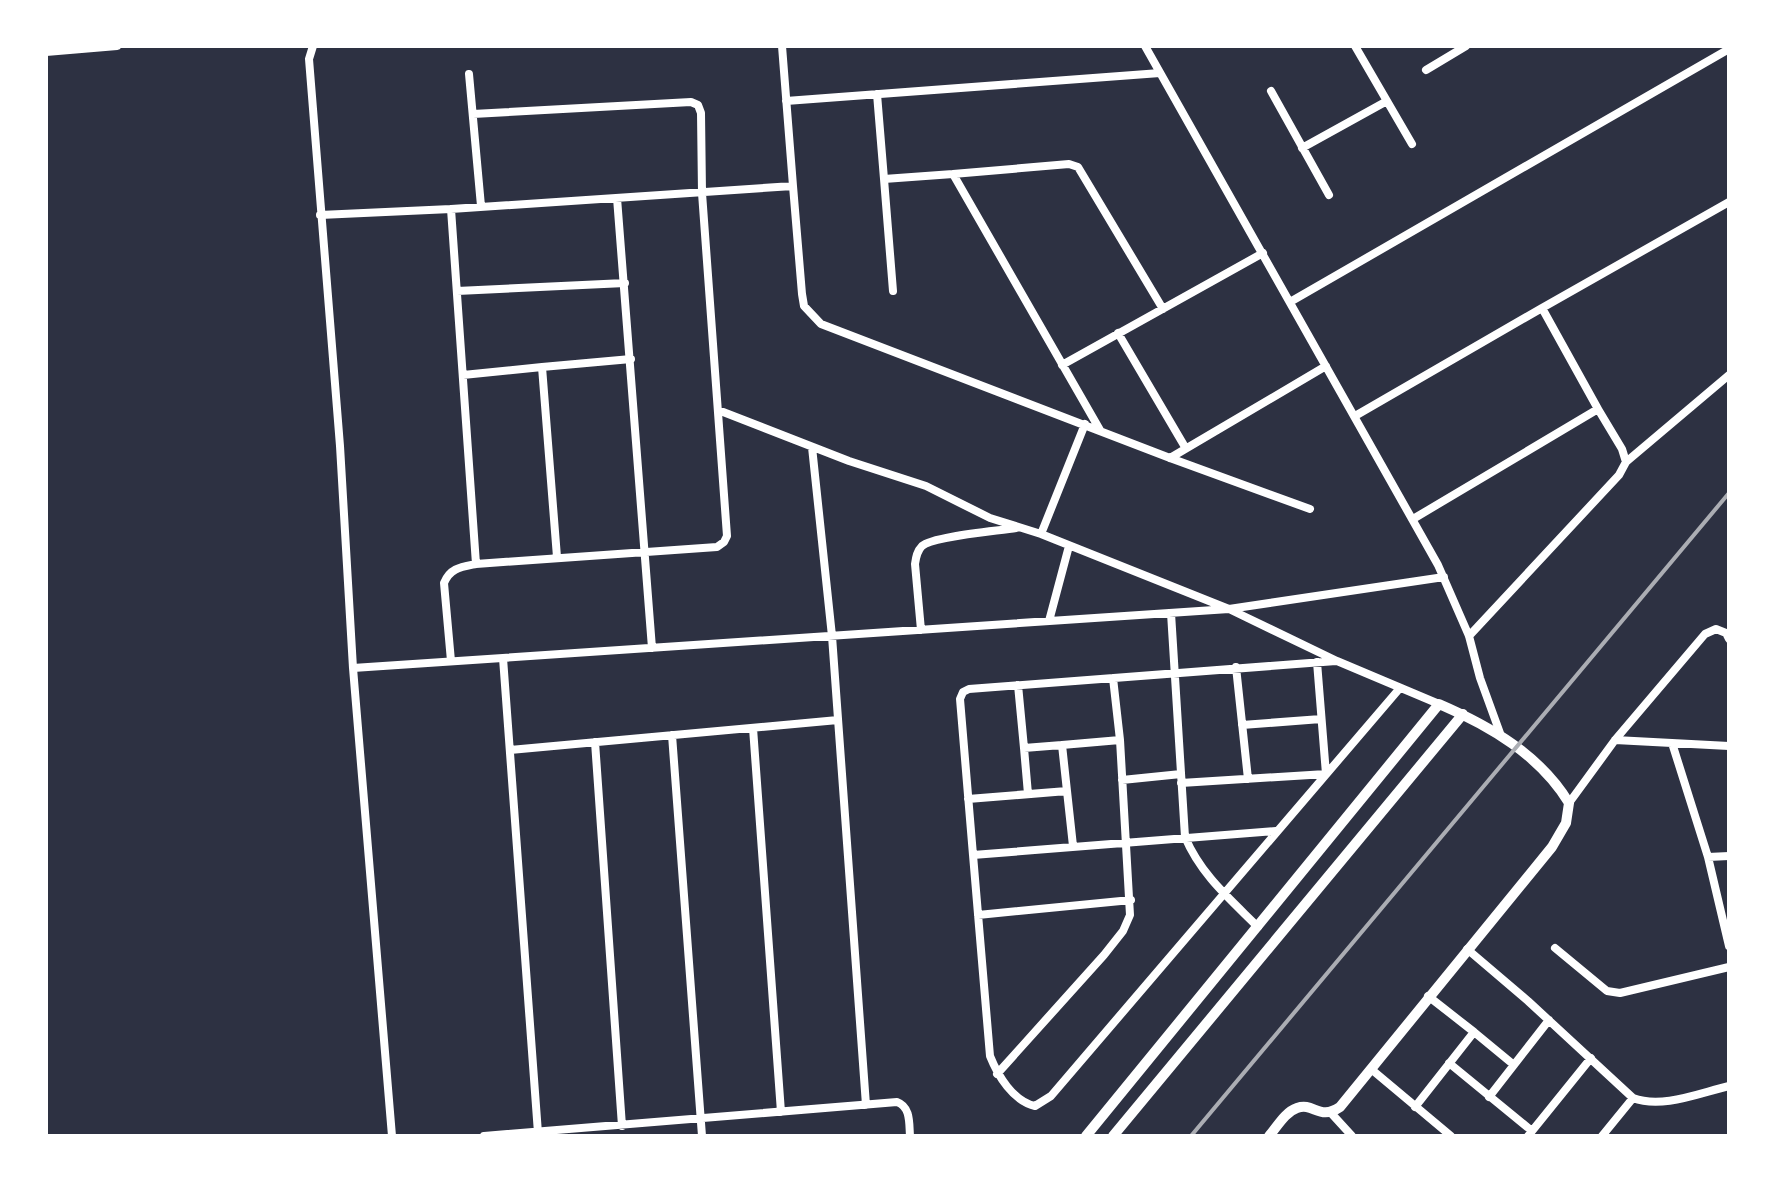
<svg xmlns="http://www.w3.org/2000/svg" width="1775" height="1182" viewBox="0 0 1775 1182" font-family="'Open Sans',sans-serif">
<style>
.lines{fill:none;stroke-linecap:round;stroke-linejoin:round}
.minor{stroke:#fff;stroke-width:8}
.tertiary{stroke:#fff;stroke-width:10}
.rail{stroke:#abadb3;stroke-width:4}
</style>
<rect width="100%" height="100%" fill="#2d3142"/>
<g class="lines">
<path class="minor" d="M313 46 309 59 340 446 353 668
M1145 46 1438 565 1469 636 1480 678 1500 733
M1355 46 1412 144
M46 52 117 46
M1426 70 1466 46
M469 74 481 206
M1271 91 1329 195
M877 94 884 179
M786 101 1160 73
M473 114 691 102 698 105 701 113 702 193 727 536 724 542 717 547 476 564
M1302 148 1387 101
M793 186 802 294 804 306 821 324 1170 458 1310 509
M617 198 652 648
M320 215 451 209 793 186 782 46
M457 291 625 283
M893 291 884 179 953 174
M1290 302 1729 49
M1542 308 1729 202
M1118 333 1185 447
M1062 365 1263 253
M542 367 631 359
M463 375 542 367 557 557
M718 410 849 461 926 486 990 518 1041 534
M1355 416 1542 308 1598 409
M1085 424 1041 534 1229 609 1444 577
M1100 430 953 174 1069 164 1078 167 1163 309
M812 447 832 636 866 1105
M1170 458 1326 366
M1626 462 1729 375
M1413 519 1598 409 1622 449 1626 462 1619 475 1469 636
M1171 613 1185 837C1201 875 1230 899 1258 927
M1049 621 1069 546
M921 630 915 564C916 557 917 551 922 546 933 536 998 531 1016 528
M503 658 538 1133
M451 661 444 583C450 568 461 567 476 564L451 209
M1236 667 1248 779
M1018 685 1024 748
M1242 725 1321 719
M753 728 781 1112
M672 735 702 1136
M1615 740 1729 746
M595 742 622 1126
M1672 743 1708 857 1729 946
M510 750 838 720
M1122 780 1181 774
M1181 783 1326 774 1317 662
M1067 791 1062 745 1120 740
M1028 794 1024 748 1062 745
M968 799 1067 791 1073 846
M1569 803 1615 740 1705 634 1716 629 1726 633 1729 639
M1276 831 973 855 960 699 963 692 969 689 1336 661
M973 855 990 1056C998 1076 1013 1101 1035 1106L1051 1096 1400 688
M1708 857 1729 856
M978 915 1131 900
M1555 948 1607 991 1620 993 1729 967
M1467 949 1528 1001 1633 1098
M1474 1032 1514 1065
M1449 1063 1532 1131
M1371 1069 1451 1136
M997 1074 1104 955 1123 931 1130 915 1120 740 1113 678
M1489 1097 1549 1020
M1415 1107 1474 1032 1428 996
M1331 1113 1352 1136
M392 1136 353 668 1229 609 1337 661 1439 704
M484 1136 897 1102C911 1107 909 1124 910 1136
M1528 1136 1591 1058
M1602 1136 1633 1098C1662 1109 1699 1093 1729 1086"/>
<path class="tertiary" d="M1086 1136 1439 704C1490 726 1540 755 1569 803L1566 823 1552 847 1340 1107C1319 1121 1314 1102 1297 1108 1285 1112 1277 1127 1269 1136
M1113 1136 1463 714"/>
<path class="rail" d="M1191 1136 1729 493"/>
</g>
<rect width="1775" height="1182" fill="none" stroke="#ffffff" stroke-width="96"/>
</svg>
